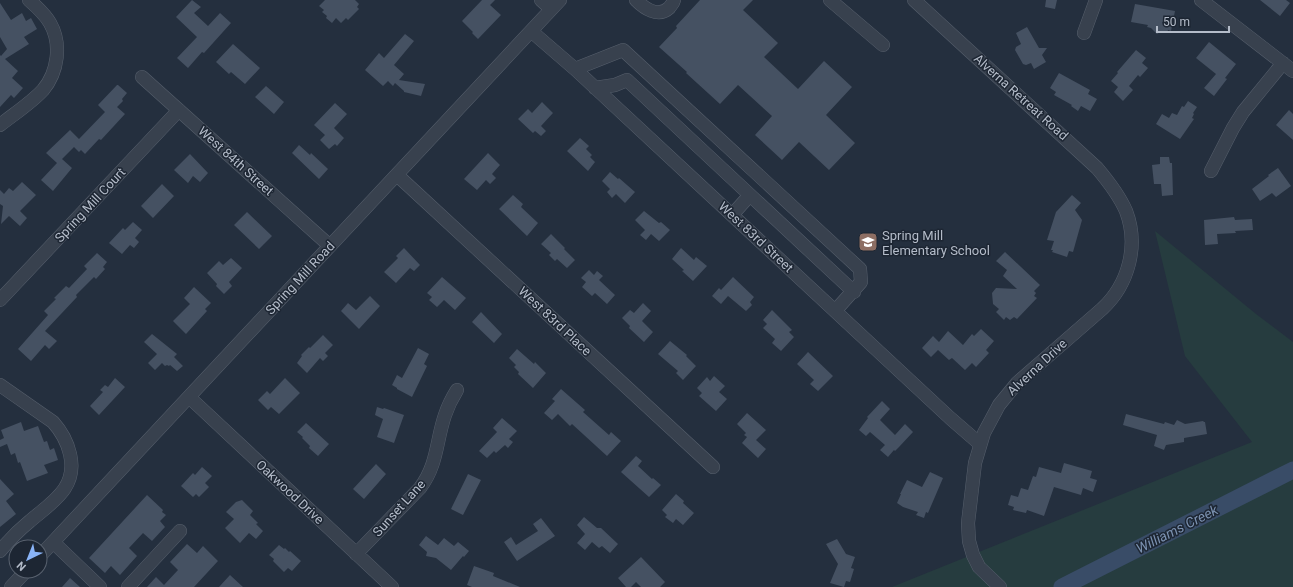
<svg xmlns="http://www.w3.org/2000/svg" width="1293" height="587" viewBox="0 0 1293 587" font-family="Roboto,sans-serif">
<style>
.green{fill:#263c3f}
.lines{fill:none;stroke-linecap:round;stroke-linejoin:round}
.river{stroke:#394c67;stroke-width:17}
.building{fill:#455162}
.minor-casing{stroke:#565f6c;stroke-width:14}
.minor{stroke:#38414e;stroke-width:13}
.labels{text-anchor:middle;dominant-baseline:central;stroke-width:3;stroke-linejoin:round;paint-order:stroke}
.street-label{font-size:13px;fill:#b4bcc9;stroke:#1d2633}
.poi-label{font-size:13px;fill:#b4bcc9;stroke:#1d2633;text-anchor:start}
.water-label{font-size:14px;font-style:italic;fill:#7c92b1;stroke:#1d2633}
</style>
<rect width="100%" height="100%" fill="#242f3e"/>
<path class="green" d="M1155 231 1256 314 1293 342V587H892L1252 442 1185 356Z"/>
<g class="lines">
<path class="river" d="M1062 587 1293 470"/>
</g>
<path class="building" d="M192 0 201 7 194 13 208 26 220 13 231 23 204 53 202 52 188 68 177 58 197 37 176 17Z
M325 0H355L359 4 357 7 359 9 348 20 346 18 341 23 336 18 332 23 326 18 327 16 322 12 324 10 319 6Z
M482 0H495L490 5 501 15 478 39 472 33 473 32 462 21Z
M700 0H753L743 10 778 43 764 57 798 89 824 61 852 87 826 115 855 143 829 170 799 142 782 160 755 135 772 116 738 85 720 104 686 73 687 72 659 47 677 28 676 26Z
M1046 0H1057L1055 9 1045 7Z
M1260 0H1286L1290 3 1280 16Z
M0 3 11 20 22 13 26 21 31 18 37 29 24 37 29 44 5 59 18 71 12 78 23 88 14 98 11 95 0 107V55L1 56 7 49 0 37Z
M1135 4 1175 11 1171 31 1168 30 1167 33 1160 32 1157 34 1151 28 1147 27 1148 25 1131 22Z
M1027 27 1039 48H1047L1042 55 1046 62 1034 69 1031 63 1026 65 1023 64 1015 50 1016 47 1021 44 1016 33Z
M405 34 414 41 394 65 404 74 399 80 425 84 421 96 404 92V91L395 83 393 86 388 81 383 86 365 70 379 53 384 58Z
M1209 42 1236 64 1225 78 1227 79 1214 96 1204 88 1216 74 1196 58Z
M233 44 260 68 245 84 231 72 229 74 216 62Z
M1136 50 1146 58 1142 63 1148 68 1140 77 1138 75 1129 86 1133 90 1123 101 1114 92 1118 87 1111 81 1118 73 1117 72Z
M1059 73 1090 90 1088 94 1097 99 1090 111 1081 106 1078 111 1071 106 1072 105 1054 95 1056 92 1050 88Z
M117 85H118L127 93 122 99 123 101 117 107 125 114 101 140 99 139 85 154 81 150 79 152 74 147 62 159 72 168 53 191 41 180 57 163 46 153 70 130 79 139 105 112 98 105Z
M266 86 284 102 274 114 255 97Z
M1188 101 1197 107 1193 113 1194 114 1192 118 1194 119 1180 139 1156 124 1162 114 1169 118 1172 113 1177 115 1182 106 1184 107Z
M542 102 553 113 541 126 546 131 541 136 535 131 533 133 518 119 528 109 532 113Z
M335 103 347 114 334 128 344 138 337 146 335 144 329 149 320 140 325 135 314 125Z
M1289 110 1293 114V140L1276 125Z
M580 138 589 146 586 149 592 155 590 157 595 162 588 171 567 151Z
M299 145 310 155 311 153 328 169 319 179 292 153Z
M488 153 500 165 492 174 496 178 490 184 486 180 477 190 464 179Z
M190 154 208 173 200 182 193 176 188 183 174 170Z
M1160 157H1169L1170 163H1172L1173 195 1162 196 1161 184H1154L1152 165 1160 164Z
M1278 168 1291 186 1276 197 1272 193 1260 201 1252 189 1269 176 1268 175Z
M610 172 618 179 619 178 635 192 625 203 616 194 612 198 607 192 610 189 602 181Z
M22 182 36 195 20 211 27 218 20 226 9 216 1 224 3 206 0 204V190L4 194 9 188 13 191Z
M162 184 174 196 153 218 141 206Z
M513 195 523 204 521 207 538 223 527 236 499 209Z
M1072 195 1081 203 1075 210 1082 220 1073 252 1069 251 1067 257 1052 252 1053 250H1051L1054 241 1047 240 1056 212Z
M644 211 659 223 661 222 670 230 659 241 651 234 646 240 640 235 645 230 635 220Z
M247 212 272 236 259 249 234 225Z
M1234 217 1235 220 1252 219 1253 230 1235 231 1236 233 1217 234 1218 244 1205 245 1204 220Z
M133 222 142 230 135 238 139 242 134 248 130 245 122 254 109 243 123 228 125 230Z
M551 234 565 248 564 249 575 260 567 268 557 259 555 261 549 255 551 253 541 244Z
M404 248 420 265 414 271 410 268 396 283 384 272 398 258 396 256Z
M681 248 694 260 696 257 707 266 693 281 682 271 684 270 672 259Z
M1005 252 1040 285 1034 291 1036 293 1034 296 1037 298 1017 319 1014 317 1010 320 1006 317 1004 320 996 312 999 309 993 304 992 293 996 288 1017 289 1003 276 1007 270 996 261Z
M97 253 107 262 103 267 105 269 96 279 94 277 76 295 77 297 45 331 57 341 49 349 45 345 31 361 18 349 48 315 44 311 56 299 54 298 66 286 69 288 87 269 84 266Z
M231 258 242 268 229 282 232 286 224 294 216 286 217 284 207 273 219 261 223 265Z
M589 270 594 275 597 271 603 276 599 280 615 295 607 304 595 293 592 296 582 287 586 282 581 278Z
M442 277 466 298 455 310 444 300 437 307 429 300 432 297 427 293Z
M733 277 754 297 750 302 752 305 746 311 728 296 721 304 712 296 719 288 721 290Z
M194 287 211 303 205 309 207 311 186 334 173 321 190 304 184 298Z
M370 296 380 306 359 329 341 311 348 303 356 310Z
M643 303 651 311 642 321 653 332 644 342 629 328 630 326 622 318 630 310 634 313Z
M772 310 792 330 789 332 794 337 781 351 772 343 775 339 763 328 767 324 763 320Z
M481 312 502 334 494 343 472 322Z
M981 329 994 341 986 350 989 353 976 367 972 363 965 370 952 358 949 360 938 350 931 357 922 348 933 336 939 342 948 331 963 345 972 334 974 336Z
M152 334 177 354 174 357 183 366 177 371 170 365 169 366 167 365 165 366 162 363 155 370 148 363 157 354 144 342Z
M323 335 333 345 325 353 328 356 323 361 320 358 307 373 297 363 302 356 301 355 309 347 310 348Z
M670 341 687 355 686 356 696 366 683 380 676 373 678 371 658 354Z
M418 348 429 354 424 364 427 366 412 397 397 389V388L392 385 397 375 402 378Z
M517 349 534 364 535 362 546 373 533 388 518 374 519 372 514 367 516 365 509 358Z
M808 352 833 376 818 391 810 384 814 380 797 364Z
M714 376 725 386 719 392 727 399 716 411 699 396 702 393 697 388 707 377 710 381Z
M115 378 125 387 99 415 90 406 103 392 100 390 105 385 108 387Z
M285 378 300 393 279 414 271 407 268 410 258 400 267 391 270 394Z
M561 389 585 410 583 412 609 435 611 432 621 441 607 456 572 424 570 426 558 414 552 420 544 413 555 401 552 399Z
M882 401 890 409 880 420 895 435 905 424 913 432 899 447 895 451 894 450 888 457 880 450 885 445 870 432 866 436 859 430 868 418 867 417Z
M377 407 383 409 384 408 404 415 394 443 377 437 383 419 375 415Z
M747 413 766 430 756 440 766 449 758 458 742 443 747 437 744 435 746 433 737 424Z
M1126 414 1164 424 1165 422 1174 425 1177 420 1185 424 1203 421 1204 422H1205L1207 434 1184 438V442L1166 445 1164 450 1154 446 1157 435 1123 425Z
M502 418 517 431 509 439 513 442 508 448 505 445 496 453 494 451 487 458 479 451 497 432 493 428Z
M21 422 24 431 38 426 44 442 47 441 50 450 54 448 58 460 44 465 48 473 27 481 20 462 18 463 15 453 11 455 7 444 0 447V440L4 438 1 430Z
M306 423 329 444 318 456 309 448 310 446 302 438 303 437 297 432Z
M636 456 642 461 638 466 652 479 653 478 661 485 649 497 621 472Z
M1064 463 1092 471 1090 478 1097 480 1093 492 1083 488 1081 495 1054 487 1044 516 1027 510 1026 513 1013 510 1014 507 1008 505 1011 495 1018 497 1021 488 1028 490 1033 476 1036 477 1039 467 1061 473Z
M376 464 386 474 364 499 353 489Z
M202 467 212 476 205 483 209 487 199 497 196 494 193 497 181 486 193 473 195 475Z
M930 472 943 478 928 513 926 512 924 518 916 515 918 512 903 507 897 503 901 494H900L907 480 922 487Z
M468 474 481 480 463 515 451 509Z
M0 479 14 494 6 501 16 514 0 527Z
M676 494 684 501 683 503 694 513 683 525 676 519 673 523 665 517 667 515 662 510Z
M147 495 163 510 162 512 166 515 160 521 165 527 152 541 143 533 129 548 137 556 120 575 111 566 105 573 89 558Z
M242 500 253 511 250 515 258 523 256 524 263 531 256 539 249 533 240 543 225 528 234 519 226 512 236 502Z
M584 517 597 528H601L618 544 610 553 602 546 599 548 592 542 585 550 577 543 585 534 577 525Z
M541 518 555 536 517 561 504 542 511 537 516 545 538 531 533 524Z
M426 536 438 545 444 538 454 546 458 542 469 551 464 557 463 556 451 570 436 558 426 556 427 552 419 545Z
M837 539 846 554 855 557 851 568 854 569 850 582 846 581 844 587 830 583 838 564 826 544Z
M187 544 197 553 203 546 218 561 194 587H147L156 577 164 585 178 570 170 562Z
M279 545 284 549 285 548 289 552 290 551 301 561 292 571 288 568 284 572 273 561 274 559 269 555Z
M641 557 665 582 660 587H641L636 582 631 587H626L618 578Z
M474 566 494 573 493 576 520 587H472L467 585Z
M230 575 243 587H219Z
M70 578 80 587H62Z"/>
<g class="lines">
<defs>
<path id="minor" d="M541 0 551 9
M636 0C644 8 658 18 669 8 671 5 673 4 674 0
M830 0 883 45
M914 0 1097 168C1108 181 1119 195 1126 211 1139 245 1129 284 1102 309L1017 383 999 405 984 433 975 463 968 523 969 541 973 555 979 567 1000 587
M1201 0 1293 71
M531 31 575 69 950 418 980 444
M1084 33 1096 0
M575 69 623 50 860 269 861 282 835 311
M142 77 330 246
M595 88 615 85 627 80 750 195 732 215
M0 125C14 114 31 103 43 90 58 72 62 44 50 23 45 14 37 7 29 0
M1211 171 1233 128 1243 112 1283 63
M397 175 713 467
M750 195 854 292
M0 300 179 110
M0 385 53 422C62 432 67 441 70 454 78 488 52 502 30 521 19 530 9 540 0 551
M189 397 392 587
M53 542 100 587
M356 554 420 488C438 464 436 441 445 415 448 406 452 398 457 390
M40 556 560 0
M11 587 26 571
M128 587 180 531"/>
</defs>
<use href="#minor" class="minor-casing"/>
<use href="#minor" class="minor"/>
</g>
<defs>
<symbol id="school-square" viewBox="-11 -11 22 22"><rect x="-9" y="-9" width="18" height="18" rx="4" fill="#8d6e63" stroke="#1d2633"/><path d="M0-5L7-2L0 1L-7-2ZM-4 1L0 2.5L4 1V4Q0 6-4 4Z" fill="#fff"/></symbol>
</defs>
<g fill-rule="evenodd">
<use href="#school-square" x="857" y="231" width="22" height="22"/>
</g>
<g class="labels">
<g class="street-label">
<text transform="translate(1021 97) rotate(42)">Alverna Retreat Road</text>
<text transform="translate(236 161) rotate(42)">West 84th Street</text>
<text transform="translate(90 205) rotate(-47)">Spring Mill Court</text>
<text transform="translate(756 237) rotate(43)">West 83rd Street</text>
<text transform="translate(300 278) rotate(-47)">Spring Mill Road</text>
<text transform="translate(555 321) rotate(43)">West 83rd Place</text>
<text transform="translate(1037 367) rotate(-43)">Alverna Drive</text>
<text transform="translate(290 492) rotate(43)">Oakwood Drive</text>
<text transform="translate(399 508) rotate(-48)">Sunset Lane</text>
</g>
<g class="poi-label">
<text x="882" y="235">Spring Mill<tspan x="882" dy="15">Elementary School</tspan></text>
</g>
<g class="water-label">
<text transform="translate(1177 529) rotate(-27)">Williams Creek</text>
</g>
</g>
<g transform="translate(28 559) rotate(223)"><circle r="19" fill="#1d2633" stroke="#59626f"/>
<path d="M0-3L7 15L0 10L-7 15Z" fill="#8ab4f8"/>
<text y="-6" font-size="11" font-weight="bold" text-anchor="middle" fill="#b4bcc9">N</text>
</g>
<path d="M1157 26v6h72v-6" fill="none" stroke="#b4bcc9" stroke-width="2"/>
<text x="1163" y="26" font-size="12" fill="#b4bcc9" stroke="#1d2633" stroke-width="3" paint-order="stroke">50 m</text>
</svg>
